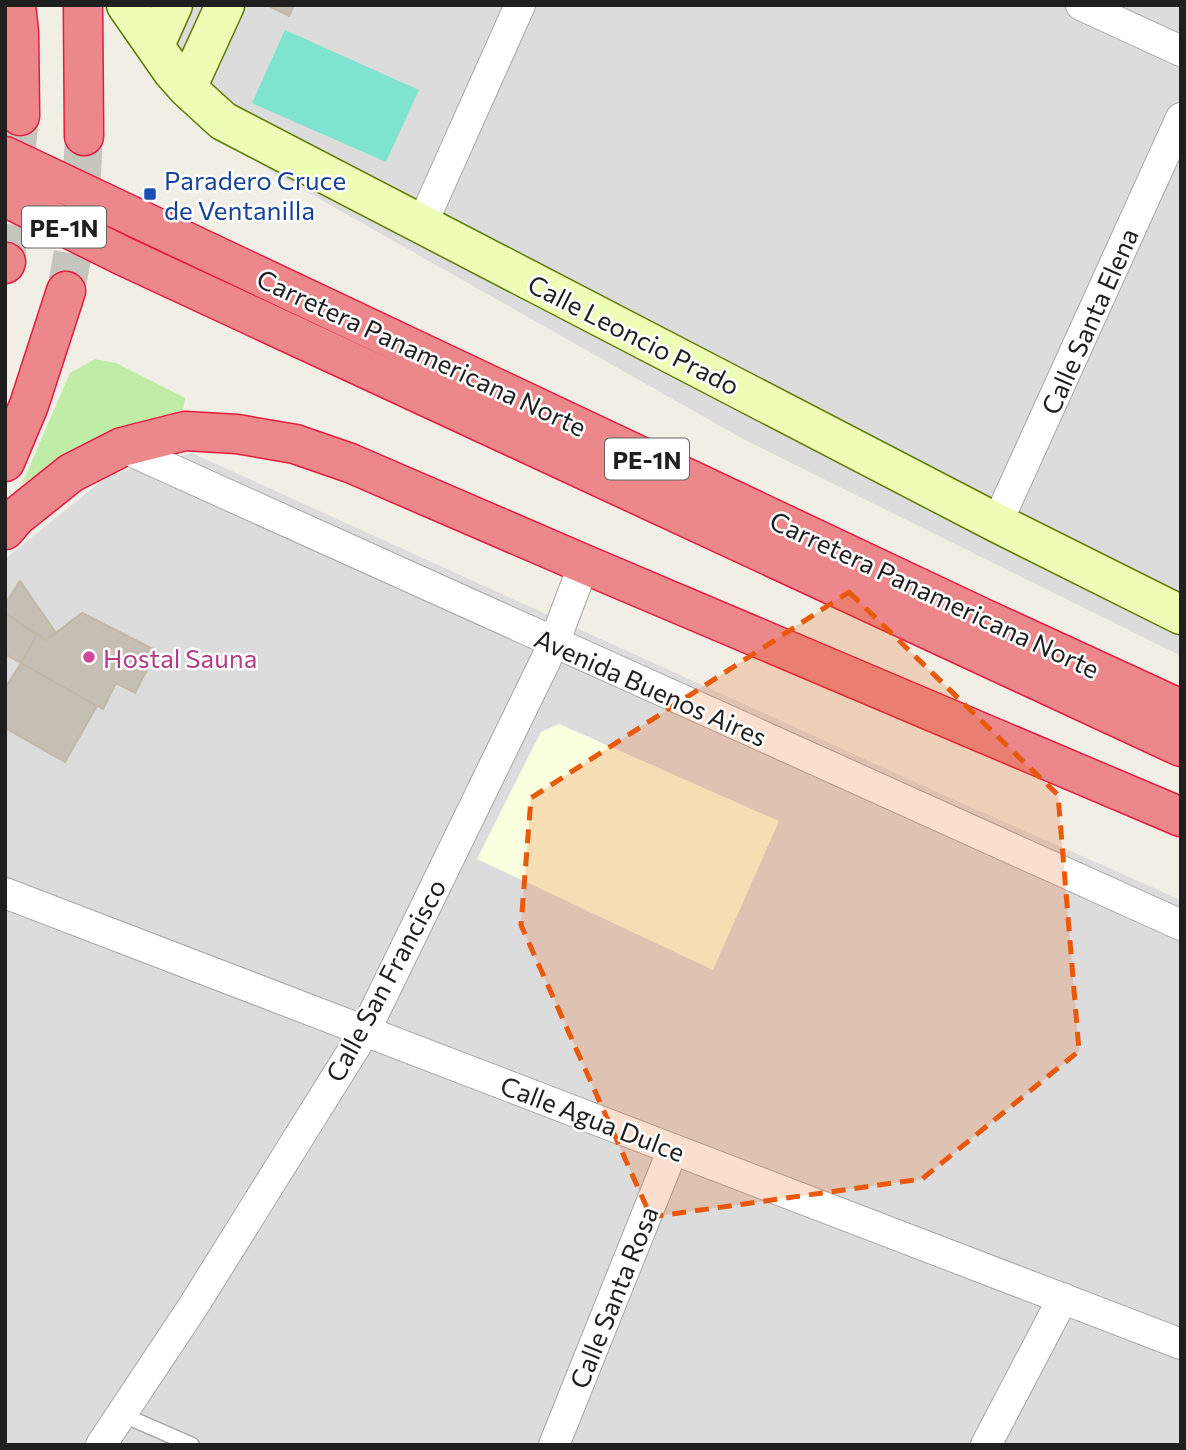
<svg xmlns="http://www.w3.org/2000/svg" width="1186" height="1450" viewBox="0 0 1186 1450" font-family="Commissioner,sans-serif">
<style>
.residential{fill:#dddcdc}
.education{fill:#faffdf}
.grass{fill:#bfeda8}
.pitch{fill:#7ee4cd}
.building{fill:#c5beb4;stroke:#c3b7a6;stroke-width:2}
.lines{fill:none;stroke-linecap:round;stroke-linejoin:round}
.highway-tunnel{stroke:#c6c5bd;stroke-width:38;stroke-dasharray:38 19;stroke-linecap:butt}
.lane-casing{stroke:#a6a6a6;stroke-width:17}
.street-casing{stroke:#a6a6a6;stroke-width:32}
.secondary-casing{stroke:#5b7c00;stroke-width:41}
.highway-casing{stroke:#e51b40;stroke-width:41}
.lane{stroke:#fff;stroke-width:14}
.street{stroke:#fff;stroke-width:30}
.secondary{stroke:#eefdb6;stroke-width:38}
.highway{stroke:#ec888b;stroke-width:38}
.marked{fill:#e8590c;fill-opacity:0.2;stroke:#e8590c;stroke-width:5;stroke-dasharray:14 9;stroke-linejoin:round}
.transit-dot{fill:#1a4fb4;stroke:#fff;stroke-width:2.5}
.hotel-dot{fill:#d1479c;stroke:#fff;stroke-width:2.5}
.labels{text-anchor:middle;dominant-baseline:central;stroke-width:5;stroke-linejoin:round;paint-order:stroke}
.shield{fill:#fff;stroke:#626262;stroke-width:2}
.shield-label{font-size:24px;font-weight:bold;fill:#1f1f1f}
.transit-label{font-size:26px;fill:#164399;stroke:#fff;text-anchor:start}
.street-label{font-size:26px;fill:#1f1f1f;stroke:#fff}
.hotel-label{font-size:26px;fill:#b23c85;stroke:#fff;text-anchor:start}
</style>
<rect width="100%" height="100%" fill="#f0eee5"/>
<path class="residential" d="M108 5H1181V656L743 439 272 172 174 95Z
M192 453 948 797 1181 900V1445H5V559L109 475Z"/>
<path class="education" d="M559 724 779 821 713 970 477 859 541 732Z"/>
<path class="grass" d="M95 359 116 363 185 398 183 410 117 430 77 450 22 484 70 373Z"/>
<path class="pitch" d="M285 30 419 90 386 162 252 103Z"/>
<path class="building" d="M267 5H294L289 16Z
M20 581 56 633 46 640 5 613V604Z
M5 613 37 635 21 663 5 654Z
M82 613 157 651 135 693 116 683 103 709 21 663 37 635 46 640Z
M21 663 97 706 65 762 5 728V688Z"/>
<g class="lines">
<path class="highway-tunnel" d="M6 262 20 116
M66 291 80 212 84 136"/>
<defs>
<path id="lane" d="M121 1414 192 1445"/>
<path id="street" d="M1081 5 1181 51
M422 224 520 5
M122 447 1181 925
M997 523 1181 118
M5 893 1181 1344
M101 1445 194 1305 365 1031 554 643 584 564
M554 1445 673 1149
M986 1445 1063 1298"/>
<path id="secondary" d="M126 5 172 71 187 88 223 121 997 523 1181 615
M155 45 173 5
M187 88 225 5"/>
<path id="highway" d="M16 5 19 32 20 116
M83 5 84 136
M5 156 983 618 1181 709
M5 197 123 256 1181 747
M5 264 6 262
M5 462 29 405 66 291
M5 530 16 517 71 473 122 447 185 431 237 434 295 444 350 463 584 564 1181 817"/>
</defs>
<use href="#lane" class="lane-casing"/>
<use href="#street" class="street-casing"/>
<use href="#secondary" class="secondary-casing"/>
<use href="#highway" class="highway-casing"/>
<use href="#lane" class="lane"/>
<use href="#street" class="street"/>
<use href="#secondary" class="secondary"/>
<use href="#highway" class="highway"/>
</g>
<path class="marked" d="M849 592 1058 795 1079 1051 922 1179 651 1217 521 925 531 798Z"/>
<rect class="transit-dot" x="143" y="187" width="14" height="14" rx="3.5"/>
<circle class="hotel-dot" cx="89" cy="657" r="7"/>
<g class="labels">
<g class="shield">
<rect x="22" y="206.5" width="84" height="41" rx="5"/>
<rect x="605" y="438.5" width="84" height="41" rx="5"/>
</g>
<g class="shield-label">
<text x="64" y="227">PE-1N</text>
<text x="647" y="459">PE-1N</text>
</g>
<g class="transit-label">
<text x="164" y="179">Paradero Cruce<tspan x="164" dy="30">de Ventanilla</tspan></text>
</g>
<g class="street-label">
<text transform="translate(1089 321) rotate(-66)">Calle Santa Elena</text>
<text transform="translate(634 334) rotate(27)">Calle Leoncio Prado</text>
<text transform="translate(422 352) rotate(25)">Carretera Panamericana Norte</text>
<text transform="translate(935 594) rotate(25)">Carretera Panamericana Norte</text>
<text transform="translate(651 687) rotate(24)">Avenida Buenos Aires</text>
<text transform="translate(385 980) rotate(-62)">Calle San Francisco</text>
<text transform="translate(593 1118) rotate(21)">Calle Agua Dulce</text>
<text transform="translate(613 1297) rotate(-68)">Calle Santa Rosa</text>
</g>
<g class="hotel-label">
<text x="103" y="657">Hostal Sauna</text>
</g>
</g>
<rect width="1186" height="1450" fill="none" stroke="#1f1f1f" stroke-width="14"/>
</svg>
